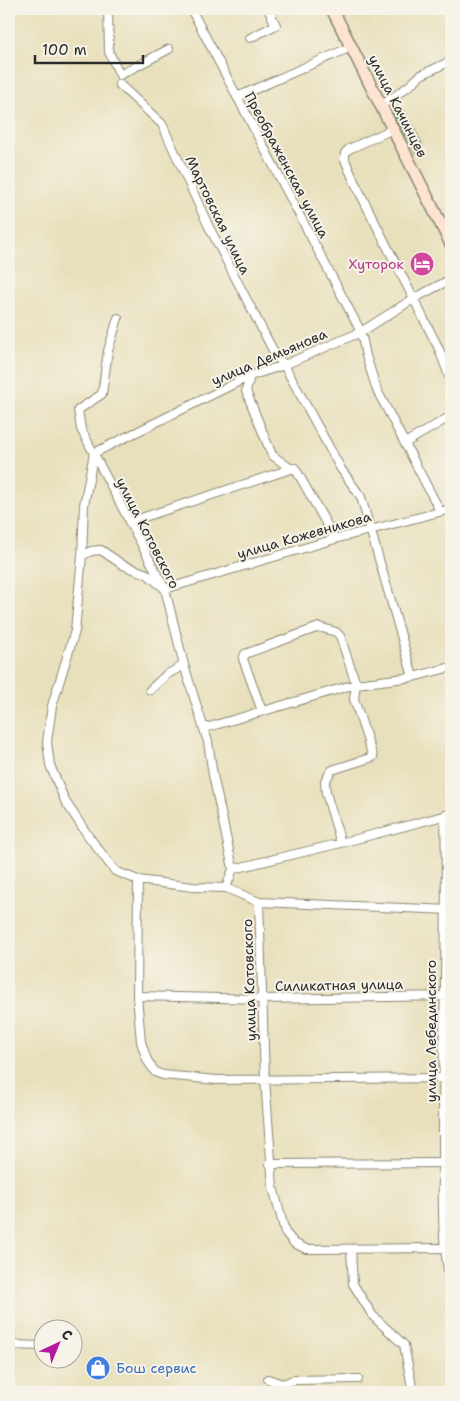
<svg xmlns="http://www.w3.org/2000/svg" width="460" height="1401" viewBox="0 0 460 1401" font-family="'Shantell Sans',sans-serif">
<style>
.forest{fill:#63af78;stroke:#476d52}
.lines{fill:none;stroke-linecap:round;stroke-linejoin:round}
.street-casing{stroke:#8a8674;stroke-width:10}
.secondary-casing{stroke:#8a8674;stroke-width:14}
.street{stroke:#fff;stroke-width:8}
.secondary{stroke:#fde4d1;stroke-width:11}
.labels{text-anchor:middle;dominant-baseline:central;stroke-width:4;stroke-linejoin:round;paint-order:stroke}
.street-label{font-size:14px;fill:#2b2b2b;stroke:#f7f3e8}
.hotel-label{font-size:14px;fill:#b23c85;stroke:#f7f3e8;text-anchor:end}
.shop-label{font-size:14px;fill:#366cbe;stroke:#f7f3e8;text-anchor:start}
</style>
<rect width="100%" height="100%" fill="#f7f3e8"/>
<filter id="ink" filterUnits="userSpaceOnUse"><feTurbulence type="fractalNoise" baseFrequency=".02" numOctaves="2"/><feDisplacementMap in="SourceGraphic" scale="10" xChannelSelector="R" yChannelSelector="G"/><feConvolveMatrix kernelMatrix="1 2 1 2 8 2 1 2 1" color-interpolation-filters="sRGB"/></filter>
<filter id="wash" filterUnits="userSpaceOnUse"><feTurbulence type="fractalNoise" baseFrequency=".0096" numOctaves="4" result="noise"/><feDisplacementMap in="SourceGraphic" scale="20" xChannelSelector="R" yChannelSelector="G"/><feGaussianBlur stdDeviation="1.12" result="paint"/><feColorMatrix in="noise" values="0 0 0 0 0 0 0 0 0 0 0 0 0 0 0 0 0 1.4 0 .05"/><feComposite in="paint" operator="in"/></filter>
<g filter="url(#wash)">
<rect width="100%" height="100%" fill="#e8e0bc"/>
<path class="forest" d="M400 105 420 142 414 154 391 108Z"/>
</g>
<g filter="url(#ink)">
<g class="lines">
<defs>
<path id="street" d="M108 9 109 52 120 75 169 49
M191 9 361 332 366 356 377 390 440 511
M250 38 276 25 268 9
M119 84 162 124 208 225 276 356 284 365 341 469 361 497 413 677
M237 97 351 47
M381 106 410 85 421 75 451 61
M393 129 349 149 345 153V160L354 181 439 349 451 381
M118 318 108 351 102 394 78 410 81 429 165 589 184 665 208 742 213 775 233 869 226 888
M250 376 246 391 272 455 291 469 295 468 335 539
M405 443 451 416
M94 453 84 505 82 556 75 631 52 706 47 742 50 765 65 801 89 837 115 871 138 880 193 887 226 888 259 902 451 910
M94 453 250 376 284 365 361 332 413 299 451 279
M129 522 291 469
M82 556 91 551 101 550 123 565 147 574 165 589 335 539 451 509
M150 690 166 675 184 665
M262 711 243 659 245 654 319 627 336 632 340 636 356 684 354 699 373 757 332 770 325 781 326 793 341 843
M205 728 356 684 413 677 451 667
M445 815C448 922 443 1028 443 1134 444 1180 439 1238 451 1282
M233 869 341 843 451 814
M138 880 137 996 141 1042 147 1060 155 1072 163 1075 217 1080 451 1078
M259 902 265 1079 273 1187 285 1232 294 1243 306 1249 451 1248
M137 996 262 999 451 996
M270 1164 451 1163
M351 1249 353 1284 373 1316 404 1345 413 1392
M9 1345 42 1346
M268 1379 282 1384V1392
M282 1384 294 1380 358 1379"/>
<path id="secondary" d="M332 9 451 244"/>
</defs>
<use href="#street" class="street-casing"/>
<use href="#secondary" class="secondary-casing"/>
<use href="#street" class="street"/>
<use href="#secondary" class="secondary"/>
</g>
</g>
<defs>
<symbol id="hotel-disc" viewBox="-11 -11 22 22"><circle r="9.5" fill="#d1479c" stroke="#f7f3e8"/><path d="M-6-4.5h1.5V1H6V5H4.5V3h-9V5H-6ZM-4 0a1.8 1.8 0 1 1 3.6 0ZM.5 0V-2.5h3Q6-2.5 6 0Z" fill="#fff"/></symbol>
<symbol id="shop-disc" viewBox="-11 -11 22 22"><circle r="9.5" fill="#3f7fe0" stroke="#f7f3e8"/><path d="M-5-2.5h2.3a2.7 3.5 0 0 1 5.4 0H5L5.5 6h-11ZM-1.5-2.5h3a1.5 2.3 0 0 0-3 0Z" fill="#fff"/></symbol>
</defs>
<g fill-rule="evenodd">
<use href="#hotel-disc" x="408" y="250" width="28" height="28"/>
<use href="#shop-disc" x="84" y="1354" width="28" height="28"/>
</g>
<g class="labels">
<g class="street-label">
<text transform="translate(398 106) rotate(63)">улица Качинцев</text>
<text transform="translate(287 165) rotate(62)">Преображенская улица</text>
<text transform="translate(218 215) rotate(64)">Мартовская улица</text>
<text transform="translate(269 357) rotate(-23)">улица Демьянова</text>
<text transform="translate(148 533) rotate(63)">улица Котовского</text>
<text transform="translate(304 535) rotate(-16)">улица Кожевникова</text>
<text transform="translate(249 980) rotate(-92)">улица Котовского</text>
<text transform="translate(339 985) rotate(-1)">Силикатная улица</text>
<text transform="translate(431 1031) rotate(-90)">улица Лебединского</text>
</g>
<g class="hotel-label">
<text x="404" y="264">Хуторок</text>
</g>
<g class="shop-label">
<text x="116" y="1368">Бош сервис</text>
</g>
</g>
<rect width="460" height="1401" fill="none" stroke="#f7f3e8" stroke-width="30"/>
<g transform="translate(58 1344) rotate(44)"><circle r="24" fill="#f7f3e8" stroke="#a5a39c"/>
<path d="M0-4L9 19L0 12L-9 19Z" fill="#b5179e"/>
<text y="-8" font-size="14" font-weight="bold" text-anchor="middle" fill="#2b2b2b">С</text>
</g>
<path d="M35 55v8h108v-8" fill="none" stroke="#2b2b2b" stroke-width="2.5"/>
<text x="42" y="55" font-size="15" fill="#2b2b2b" stroke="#f7f3e8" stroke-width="4" paint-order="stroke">100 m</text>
</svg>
